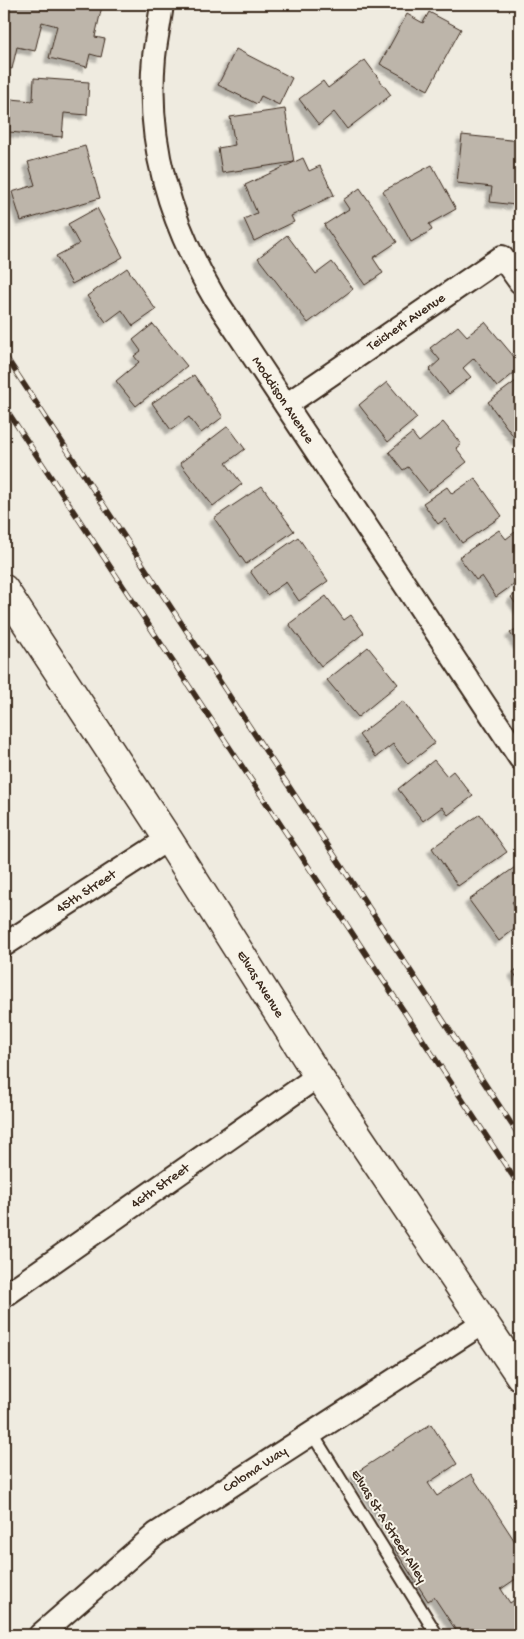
<svg xmlns="http://www.w3.org/2000/svg" width="524" height="1639" viewBox="0 0 524 1639" font-family="'Gochi Hand',sans-serif">
<style>
.building{fill:#bdb5aa;stroke:#3b2a1e;filter:url(#shadow)}
.lines{fill:none;stroke-linecap:round;stroke-linejoin:round}
.lane-casing{stroke:#3b2a1e;stroke-width:15}
.street-casing{stroke:#3b2a1e;stroke-width:26}
.secondary-casing{stroke:#3b2a1e;stroke-width:31}
.lane{stroke:#f7f3e8;stroke-width:11}
.street{stroke:#f7f3e8;stroke-width:22}
.secondary{stroke:#f7f3e8;stroke-width:28}
.rail-casing{stroke:#3b2a1e;stroke-width:5.5}
.rail{stroke:#f7f3e8;stroke-width:4;stroke-dasharray:11;stroke-linecap:butt}
.labels{text-anchor:middle;dominant-baseline:central;stroke-width:4;stroke-linejoin:round;paint-order:stroke}
.street-label{font-size:14px;fill:#3b2a1e;stroke:#f7f3e8}
</style>
<defs>
<filter id="shadow"><feDropShadow dx="-4.5" dy="4.5" stdDeviation="1" flood-color="#0004"/></filter>
</defs>
<rect width="100%" height="100%" fill="#efebe0"/>
<filter id="ink" filterUnits="userSpaceOnUse"><feTurbulence type="fractalNoise" baseFrequency=".02" numOctaves="2"/><feDisplacementMap in="SourceGraphic" scale="10" xChannelSelector="R" yChannelSelector="G"/><feConvolveMatrix kernelMatrix="1 2 1 2 8 2 1 2 1" color-interpolation-filters="sRGB"/></filter>
<g filter="url(#ink)">
<path class="building" d="M7 4H94L102 6 95 37 105 39 101 57 90 54 87 67 49 58 57 26 42 22 35 51 17 47 12 69 4 67V18Z
M429 12 461 29 428 90 380 64 407 14 423 23Z
M236 49 292 78 279 105 261 96 257 104 218 85Z
M365 60 391 95 347 129 334 112 319 125 299 99 323 81 328 88Z
M34 78 89 82 87 115 64 113 62 137 9 132 11 99 33 101Z
M285 109 294 162 222 173 218 148 235 145 230 117Z
M462 135 520 141 515 205 490 202 492 187 457 183Z
M85 146 100 198 21 221 12 192 35 185 28 162Z
M303 158 309 171 320 166 334 195 291 216 294 222 254 241 244 219 257 213 245 185Z
M432 165 456 209 429 224 432 230 411 242 383 191Z
M360 188 397 242 373 258 383 273 365 285 324 225 349 209 343 200Z
M97 208 123 257 72 284 56 256 79 244 68 224Z
M287 235 316 274 332 262 353 289 308 323 258 258Z
M127 268 156 310 133 326 122 310 106 322 87 296Z
M485 322 520 364V368L497 387 474 358 463 368 471 377 449 394 429 370 440 360 430 348 458 326 467 336Z
M153 324 187 366 136 406 116 381 139 362 134 356 141 351 133 340Z
M194 375 223 417 201 433 189 417 171 430 152 403Z
M520 378V439L517 441 488 402Z
M387 382 417 418 388 442 359 405Z
M443 422 461 444 456 448 467 462 428 492 408 467 403 470 389 452 412 433 419 442Z
M228 426 245 449 226 463 242 484 213 506 180 463Z
M475 478 502 516 462 543 445 519 438 524 423 503 447 487 452 494Z
M262 486 294 531 246 564 214 518Z
M499 530 506 539 515 532 520 540V580L496 597 482 576 476 580 459 557Z
M298 537 328 581 299 601 286 582 267 595 250 571Z
M520 591V610L511 597Z
M326 596 344 620 351 615 364 633 321 666 289 624Z
M520 626V647L510 633Z
M368 647 398 684 358 717 327 680Z
M403 701 435 743 408 764 393 744 376 757 359 735Z
M434 760 447 776 453 771 473 796 448 815 442 807 423 821 398 789Z
M480 814 507 852 458 886 432 848Z
M518 865 520 868V896L512 902 520 913V925L499 941 469 900Z
M520 967V982L513 972Z
M431 1424 457 1464 428 1483 437 1496 471 1474 520 1549V1576L501 1589 510 1603 520 1596V1635H459L434 1597 428 1601 392 1545 398 1541 354 1474Z"/>
<g class="lines">
<defs>
<path id="lane" d="M313 1435 437 1635"/>
<g id="street">
<path id="s1" d="M162 4C160 21 156 39 154 57 146 144 170 222 214 297L520 758"/>
<path id="s2" d="M286 405 502 257 520 282"/>
<path id="s3" d="M4 945 168 839"/>
<path id="s4" d="M4 1296 318 1076"/>
<path id="s5" d="M40 1635 156 1534 484 1322"/>
</g>
<g id="secondary">
<path id="s6" d="M4 589 168 839 318 1076 520 1376"/>
</g>
</defs>
<use href="#lane" class="lane-casing"/>
<use href="#street" class="street-casing"/>
<use href="#secondary" class="secondary-casing"/>
<use href="#lane" class="lane"/>
<use href="#street" class="street"/>
<use href="#secondary" class="secondary"/>
<defs>
<path id="rail" d="M4 354 520 1137
M4 406 520 1187"/>
</defs>
<use href="#rail" class="rail-casing"/>
<use href="#rail" class="rail"/>
</g>
</g>
<g class="labels">
<g class="street-label">
<text stroke="none"><textPath href="#s2" startOffset="146">Teichert Avenue</textPath></text>
<text stroke="none"><textPath href="#s1" startOffset="429">Moddison Avenue</textPath></text>
<text stroke="none"><textPath href="#s3" startOffset="98">45th Street</textPath></text>
<text stroke="none"><textPath href="#s6" startOffset="471">Elvas Avenue</textPath></text>
<text stroke="none"><textPath href="#s4" startOffset="191">46th Street</textPath></text>
<text stroke="none"><textPath href="#s5" startOffset="272">Coloma Way</textPath></text>
<text transform="translate(388 1527) rotate(58)">Elvas St A Street Alley</text>
</g>
</g>
<rect width="524" height="1639" fill="none" stroke="#f7f3e8" stroke-width="20"/>
<rect x="10" y="10" width="504" height="1619" fill="none" stroke="#3b2a1e" stroke-width="2" filter="url(#ink)"/>
</svg>
